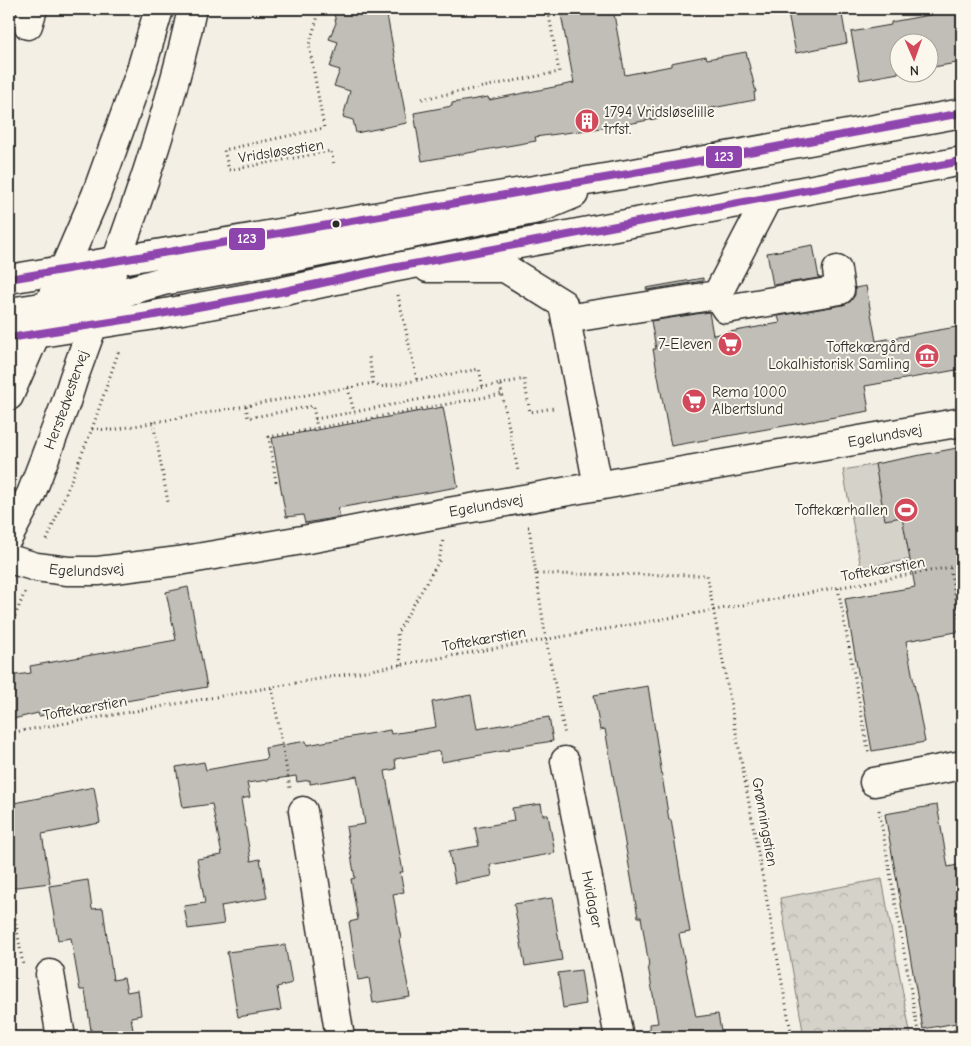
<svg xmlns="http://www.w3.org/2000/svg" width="971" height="1046" viewBox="0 0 971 1046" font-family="'Comic Neue',sans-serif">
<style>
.park{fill:url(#park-crowns);stroke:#807e7a}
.garden{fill:#d5d2c9;stroke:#807e7a}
.building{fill:#c0beb6;stroke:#2b2b2b}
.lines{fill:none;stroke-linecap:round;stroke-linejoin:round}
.minor-casing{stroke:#2b2b2b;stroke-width:31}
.major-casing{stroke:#2b2b2b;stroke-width:31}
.path{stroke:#2b2b2b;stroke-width:3;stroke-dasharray:1 4;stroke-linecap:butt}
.minor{stroke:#fbf7ec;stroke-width:28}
.major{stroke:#fbf7ec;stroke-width:28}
.bus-1-casing{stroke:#fbf7ec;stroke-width:11}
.bus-1{stroke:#8e44ad;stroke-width:8}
.bus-dot{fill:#2b2b2b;stroke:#fbf7ec;stroke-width:2}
.labels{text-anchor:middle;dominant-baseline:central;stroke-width:4;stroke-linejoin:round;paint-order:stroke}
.poi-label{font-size:15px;fill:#2b2b2b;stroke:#fbf7ec;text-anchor:end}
.street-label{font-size:15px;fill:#2b2b2b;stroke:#fbf7ec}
.line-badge{stroke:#fbf7ec;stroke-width:2}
.badge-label{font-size:14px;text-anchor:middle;font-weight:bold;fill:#fff}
</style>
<defs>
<pattern id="park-crowns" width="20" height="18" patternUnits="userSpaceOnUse" patternTransform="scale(1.25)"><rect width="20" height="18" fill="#d5d2c9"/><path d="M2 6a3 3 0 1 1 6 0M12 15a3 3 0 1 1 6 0" fill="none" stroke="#b7b4ad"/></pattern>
</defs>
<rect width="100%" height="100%" fill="#f3efe4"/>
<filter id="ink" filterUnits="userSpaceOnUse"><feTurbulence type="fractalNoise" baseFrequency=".02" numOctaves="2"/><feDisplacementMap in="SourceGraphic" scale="10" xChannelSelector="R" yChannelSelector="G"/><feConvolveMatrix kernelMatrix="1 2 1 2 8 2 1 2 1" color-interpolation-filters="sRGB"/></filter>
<g filter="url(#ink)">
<path class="park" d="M882 879 911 1037H804L780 898Z"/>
<path class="garden" d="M962 449V550L861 568 843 470Z"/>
<path class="building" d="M333 9H383L384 16 387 15 407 123 356 133 353 120 343 117 350 91 334 86 340 70 330 67 338 42 329 39 336 23Z
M560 9H613L625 75 671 66V63L706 56 707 59 746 52 756 92H754L755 100 617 126 535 137 536 141 422 161 414 113 452 106V103L488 97 489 100 574 83Z
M787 9H841L847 43 796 53Z
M962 9V62L928 68V42H898V72H904L860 80 851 32 891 25V22Z
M813 245 819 278 773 285 767 253Z
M703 278V281L647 290 646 288Z
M866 286 876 341 962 326V369L865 386 869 411 671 446 653 349H656L651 321 709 312 713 335 780 323 778 316 843 305 850 302 855 295V288Z
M443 407 458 487 338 508 340 517 305 523 303 515 286 517 272 438Z
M962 447V631L906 641 925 742 872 751 845 599 915 587 902 517 885 520 875 464Z
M188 587 207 687 39 716 38 713 9 720V676L31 673 30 666 176 640 166 592Z
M648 686 669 820H671L690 932 679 934 696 1017 718 1014 722 1037H650L649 1024 658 1023 648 966 649 965 641 917H638L605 729 600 730 594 695Z
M471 695 477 729 549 717 553 741 509 748V750L442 762 440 751 395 759 396 769 385 771 403 872H400L404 892 393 894 401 939 399 940 410 997 373 1003 369 978 358 980 349 922 358 920 351 879 355 878 346 827 365 824 357 776 310 784V780L297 782 296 776 247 783 250 797 241 799 251 861 260 859 267 898 221 906 224 924 188 929 184 906 205 903 197 859 222 855 212 804 183 808 176 767 204 762 206 770 267 759 265 748 306 741 307 745 390 730 391 734 436 727 432 702Z
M94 787 100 823 42 834 50 883 9 888V804Z
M541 804 543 815H548L555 853 490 865 492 876 455 883 449 851 479 846 475 828 514 821 512 808Z
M937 805 948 867 962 864V918L957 919 962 948V1022L923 1029 885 814Z
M88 880 92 909 103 908 113 980 124 978 127 992 138 990 141 1015 131 1017 134 1037H92L85 990H80L71 938 58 940 49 886Z
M552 898 562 960 525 966 514 904Z
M285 945 292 983 277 987 281 1010 238 1017 227 952Z
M581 970 586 1004 563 1008 558 973Z"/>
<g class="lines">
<defs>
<g id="minor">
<path d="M28 25 33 9"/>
<path d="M428 268H505L563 304 598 486"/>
<path d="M717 295 726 309 840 290 837 270"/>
<path d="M717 295 768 197"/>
<path d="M566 319 717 295"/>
<path d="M9 396 96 195 140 73 159 9"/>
<path id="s1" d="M9 536 31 494 65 405 73 380C117 258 165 136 192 9"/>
<path id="s2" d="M9 559 36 567 68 571H98L179 561 314 538 443 513 962 422"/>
<path id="s3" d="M565 761 619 1037"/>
<path d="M874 782 962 765"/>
<path d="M303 811 340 1037"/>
<path d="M50 974 61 1037"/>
</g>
<path id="major" d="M9 279 634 173 962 113
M9 312 48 306 108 266
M53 324 103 298 163 281 280 260 538 209 574 194
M9 338 149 316 280 292 392 268 962 161"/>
</defs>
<use href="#minor" class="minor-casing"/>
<use href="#major" class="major-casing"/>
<path class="path" d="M320 9 309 45 324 128 224 150 229 170 331 151 334 164
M422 99 559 72 548 9
M398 295 417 380
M373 383 380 387 479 369 483 387
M500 384 524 379 530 412 554 408
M348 388 354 412 500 384 518 471
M246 406 248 418 313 406 317 428
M315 419 354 412
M153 422 168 502
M92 429 112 430 373 383 369 356
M276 482 269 437 502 394
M528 527H529L536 574 707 575 792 1037
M47 540 92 429 119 350
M950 568 962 634
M536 574 546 640 565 735
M838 588 869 755
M9 630 25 592
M401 665 397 633 439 561 443 540
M272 688 290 788
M9 733 715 610 962 565
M879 810 919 1037
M9 884 23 965
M919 1037 962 1029"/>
<use href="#minor" class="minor"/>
<use href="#major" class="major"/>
<defs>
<path id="bus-1" d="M9 279 634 173 962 113
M9 338 149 316 280 292 392 268 962 161"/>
</defs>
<use href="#bus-1" class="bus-1-casing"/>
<use href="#bus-1" class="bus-1"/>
</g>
</g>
<defs>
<symbol id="building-disc" viewBox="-11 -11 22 22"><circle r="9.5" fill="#d1495b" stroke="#fbf7ec"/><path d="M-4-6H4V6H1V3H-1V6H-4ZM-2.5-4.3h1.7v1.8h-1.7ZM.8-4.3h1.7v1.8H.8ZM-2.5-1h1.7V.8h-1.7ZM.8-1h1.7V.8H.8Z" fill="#fff"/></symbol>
<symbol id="supermarket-disc" viewBox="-11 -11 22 22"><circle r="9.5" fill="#d1495b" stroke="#fbf7ec"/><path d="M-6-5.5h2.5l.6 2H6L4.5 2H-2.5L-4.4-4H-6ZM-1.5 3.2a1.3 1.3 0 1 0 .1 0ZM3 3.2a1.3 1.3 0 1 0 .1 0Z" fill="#fff"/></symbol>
<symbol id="museum-disc" viewBox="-11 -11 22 22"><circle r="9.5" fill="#d1495b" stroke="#fbf7ec"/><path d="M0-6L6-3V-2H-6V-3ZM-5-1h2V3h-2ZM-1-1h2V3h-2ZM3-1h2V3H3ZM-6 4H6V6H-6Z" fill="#fff"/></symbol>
<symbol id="stadium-disc" viewBox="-11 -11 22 22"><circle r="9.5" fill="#d1495b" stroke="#fbf7ec"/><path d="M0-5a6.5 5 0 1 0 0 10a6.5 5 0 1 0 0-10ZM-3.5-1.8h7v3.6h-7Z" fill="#fff"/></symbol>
</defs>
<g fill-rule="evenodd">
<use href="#building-disc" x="573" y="107" width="28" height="28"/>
<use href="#supermarket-disc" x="716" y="330" width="28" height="28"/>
<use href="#museum-disc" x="913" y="342" width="28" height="28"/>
<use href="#supermarket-disc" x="680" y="387" width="28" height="28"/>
<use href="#stadium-disc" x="892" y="496" width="28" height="28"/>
</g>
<circle class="bus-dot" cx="336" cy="224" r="4.5"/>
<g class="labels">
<g class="poi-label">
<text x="604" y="112" text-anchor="start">1794 Vridsløselille<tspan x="604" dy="17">trfst.</tspan></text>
<text x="712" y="344">7-Eleven</text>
<text x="910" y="347">Toftekærgård<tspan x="910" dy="17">Lokalhistorisk Samling</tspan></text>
<text x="712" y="392" text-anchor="start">Rema 1000<tspan x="712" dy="17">Albertslund</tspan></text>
<text x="888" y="510">Toftekærhallen</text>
</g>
<g class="street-label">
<text transform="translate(281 151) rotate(-9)">Vridsløsestien</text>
<text stroke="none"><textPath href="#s1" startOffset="148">Herstedvestervej</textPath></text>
<text stroke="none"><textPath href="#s2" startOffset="889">Egelundsvej</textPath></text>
<text stroke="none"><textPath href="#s2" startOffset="484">Egelundsvej</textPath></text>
<text stroke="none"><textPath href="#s2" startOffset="79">Egelundsvej</textPath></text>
<text transform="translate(883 569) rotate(-10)">Toftekærstien</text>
<text transform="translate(484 639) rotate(-10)">Toftekærstien</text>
<text transform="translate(85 708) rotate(-10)">Toftekærstien</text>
<text transform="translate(765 822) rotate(80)">Grønningstien</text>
<text stroke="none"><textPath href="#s3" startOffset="141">Hvidager</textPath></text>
</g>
</g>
<g class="line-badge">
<rect x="705" y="145" width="38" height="24" rx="5" fill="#8e44ad"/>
<rect x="228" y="227" width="38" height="24" rx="5" fill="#8e44ad"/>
</g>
<g class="badge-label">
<text x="724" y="161">123</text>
<text x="247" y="243">123</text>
</g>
<rect width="971" height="1046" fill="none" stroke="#fbf7ec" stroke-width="30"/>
<rect x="15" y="15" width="941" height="1016" fill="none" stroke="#2b2b2b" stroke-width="2" filter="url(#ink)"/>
<g transform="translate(914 58) rotate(178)"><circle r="24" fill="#fbf7ec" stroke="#a8a59f"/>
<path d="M0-4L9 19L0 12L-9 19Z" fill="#d1495b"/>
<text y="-8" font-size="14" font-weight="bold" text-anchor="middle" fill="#2b2b2b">N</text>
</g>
</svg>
